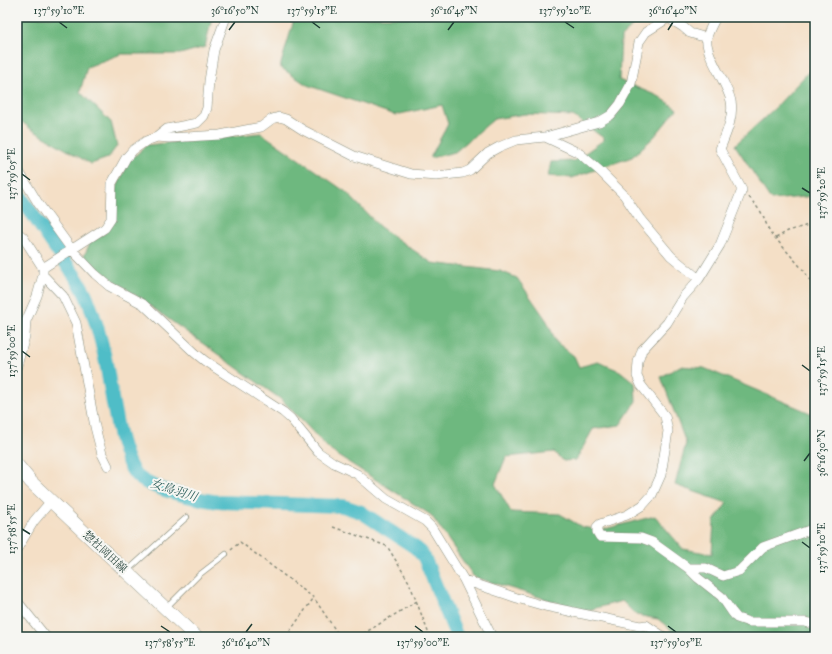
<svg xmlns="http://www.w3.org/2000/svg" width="832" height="654" viewBox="0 0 832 654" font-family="'IM FELL Great Primer','Noto Serif JP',serif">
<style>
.forest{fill:#6eb87f;stroke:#467a5a}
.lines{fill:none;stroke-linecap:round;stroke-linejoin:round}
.river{stroke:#4fbdc7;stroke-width:14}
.lane-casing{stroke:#8a8e7d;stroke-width:6}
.street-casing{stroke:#8a8e7d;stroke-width:10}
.secondary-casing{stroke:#8a8e7d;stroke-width:14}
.path{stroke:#8a8e7d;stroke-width:1.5;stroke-dasharray:3 3;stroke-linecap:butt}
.lane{stroke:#fff;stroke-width:4.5}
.street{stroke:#fff;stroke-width:9}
.secondary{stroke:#fff;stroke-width:13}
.ticks{fill:none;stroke:#1f3d34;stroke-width:1.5}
.labels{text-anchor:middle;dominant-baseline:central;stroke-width:4;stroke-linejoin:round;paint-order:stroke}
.street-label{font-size:11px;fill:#1f3d34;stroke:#f6f6f2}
.water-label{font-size:12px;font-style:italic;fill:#2b5d59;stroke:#f6f6f2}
.neatline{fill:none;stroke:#1f3d34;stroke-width:1.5}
.ticks-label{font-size:10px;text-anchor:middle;fill:#1f3d34}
</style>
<rect width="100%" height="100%" fill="#f6f6f2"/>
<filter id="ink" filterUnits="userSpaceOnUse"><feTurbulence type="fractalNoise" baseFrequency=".025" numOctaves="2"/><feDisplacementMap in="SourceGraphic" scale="8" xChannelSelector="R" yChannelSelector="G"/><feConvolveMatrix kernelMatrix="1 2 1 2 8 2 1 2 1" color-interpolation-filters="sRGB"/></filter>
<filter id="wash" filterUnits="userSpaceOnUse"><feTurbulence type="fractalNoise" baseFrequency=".012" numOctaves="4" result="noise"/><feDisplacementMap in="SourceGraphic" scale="16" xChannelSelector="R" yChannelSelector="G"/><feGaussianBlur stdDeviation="0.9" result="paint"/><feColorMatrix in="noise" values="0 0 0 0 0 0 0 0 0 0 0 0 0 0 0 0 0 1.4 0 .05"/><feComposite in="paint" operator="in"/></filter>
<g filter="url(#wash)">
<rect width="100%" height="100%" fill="#f4dfc6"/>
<path class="forest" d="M17 17H212L205 47 180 54H121L87 67 80 92 111 122 117 146 108 158 91 164 31 129 17 118Z
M296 17H642L621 37 619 80 660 97 677 109 654 137 632 157 572 178 548 176 551 162 574 161 605 139 573 116 525 114 494 119 455 152 430 158 448 124 442 105 395 115 307 85 280 67 294 20Z
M815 65V196L771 200 735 145 776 107Z
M261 133 346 192 380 227 432 263 500 271 517 278 547 321 556 342 574 356 579 367 598 362 620 371 635 383 636 401 620 425 593 429 576 460 563 461 554 452 506 457 495 484 511 512 560 514 582 527 601 530 655 516 683 549 712 554 714 521 727 503 675 485 686 443 661 377 680 366 704 368 815 415V637H680L658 619 636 615 622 601 585 611 474 577 431 515 331 451 282 400 83 258 90 243 106 232 115 220 117 187 129 161 147 145Z"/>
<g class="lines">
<path class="river" d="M17 191C32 214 47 236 63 259 72 272 83 285 88 300 95 318 101 339 105 358 111 386 118 455 136 475 150 490 198 499 219 502L343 506 361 512 416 548 424 557 457 637"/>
</g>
</g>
<g filter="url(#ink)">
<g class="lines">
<defs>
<path id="lane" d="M127 571 187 517
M167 607 199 575 226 554"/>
<path id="street" d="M716 17C713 23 709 30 707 37 704 54 727 82 731 101 734 117 726 134 720 149L742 190 720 245 699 279 683 297 667 323 642 350 638 362 637 376 641 385 665 416 668 431 661 475 652 495 643 505 627 515 600 524 597 527V532L600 537 641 538 652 542 688 568 698 578 721 596 732 612 737 618 749 622H805L815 624
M17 100V102
M157 137 169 138 220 135 261 127 272 119 279 117 286 119 303 130 354 156 411 174 436 176 463 173 470 170 488 153 499 147 516 140 545 137 599 122 611 115 620 104 631 84 639 42 646 32 668 18 683 27 690 33 707 38
M545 137 579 153 600 171 624 195 640 219 671 256 699 279
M17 168 38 203 72 250 95 274 109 286 143 304 195 353 205 361 283 412 291 419 318 452 334 463 357 474 386 499 425 521 432 528 464 580 492 637
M17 232 23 237 43 268
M43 275 63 296 76 323 95 427 102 454 108 466
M17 366 25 336 26 321 37 296 43 275V268L105 228 111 219 112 183 126 158 133 150 146 141 157 137 167 129 197 123 204 116 207 108 209 81 214 50 226 17
M17 549 34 521 51 501
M688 568H706L723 576 739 571 763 547 815 528
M464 580 517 598 545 606 640 626 646 625 664 637
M17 601 46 637"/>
<path id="secondary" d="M17 465 31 482 51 501 196 637"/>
</defs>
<use href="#lane" class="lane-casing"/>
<use href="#street" class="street-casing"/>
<use href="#secondary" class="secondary-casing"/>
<path class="path" d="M749 197 761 212 770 232 805 272 815 290
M776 238 788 231 815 223
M333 527 387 546 409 582 430 637
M231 550 240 542 314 598 340 637
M288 637 290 631 313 599
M358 637 417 601"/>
<use href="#lane" class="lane"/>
<use href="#street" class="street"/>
<use href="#secondary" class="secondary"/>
</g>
</g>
<path class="ticks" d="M59 22 67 28M312 22 320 28M565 22 574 28M229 30 235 22M448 30 454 22M668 30 673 22M22 174 30 180M802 188 810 193M22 351 30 357M802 365 810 371M804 461 810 453M22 529 30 534M802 542 810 548M161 626 170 632M415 626 423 632M668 626 676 632M246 632 252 624"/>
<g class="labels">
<g class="street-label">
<text transform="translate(105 552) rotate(43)">惣社岡田線</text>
</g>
<g class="water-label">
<text transform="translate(174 490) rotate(18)">女鳥羽川</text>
</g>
</g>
<rect width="832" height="654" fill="none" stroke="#f6f6f2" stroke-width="44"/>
<rect x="22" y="22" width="788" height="610" class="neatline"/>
<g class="ticks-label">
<text x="59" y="14">137°59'10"E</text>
<text x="235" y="14">36°16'50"N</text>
<text x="312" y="14">137°59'15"E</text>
<text x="454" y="14">36°16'45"N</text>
<text x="565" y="14">137°59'20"E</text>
<text x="673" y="14">36°16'40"N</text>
<text transform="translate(11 174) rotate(-90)" y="4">137°59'05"E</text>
<text transform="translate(821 193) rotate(-90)" y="4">137°59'20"E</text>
<text transform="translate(11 351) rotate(-90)" y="4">137°59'00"E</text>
<text transform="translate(821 371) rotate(-90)" y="4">137°59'15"E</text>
<text transform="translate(821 453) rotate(-90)" y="4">36°16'30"N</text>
<text transform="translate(11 529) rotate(-90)" y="4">137°58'55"E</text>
<text transform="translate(821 548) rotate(-90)" y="4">137°59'10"E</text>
<text x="170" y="646">137°58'55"E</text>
<text x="246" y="646">36°16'40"N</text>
<text x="423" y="646">137°59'00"E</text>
<text x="676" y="646">137°59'05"E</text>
</g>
</svg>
